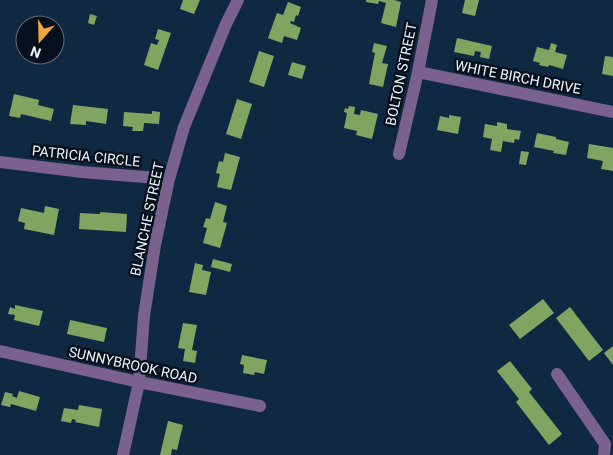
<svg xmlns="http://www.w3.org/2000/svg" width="613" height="455" viewBox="0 0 613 455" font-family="Roboto,sans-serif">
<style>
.building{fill:#81a560}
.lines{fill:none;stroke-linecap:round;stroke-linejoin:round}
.street{stroke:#7b618d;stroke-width:12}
.labels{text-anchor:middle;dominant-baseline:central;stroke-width:5;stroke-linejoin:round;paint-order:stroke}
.street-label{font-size:14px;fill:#eff5fc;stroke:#07111d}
</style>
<rect width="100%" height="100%" fill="#102943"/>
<path class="building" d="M183 0H200L194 14 180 9Z
M366 0H394L401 2 396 27 381 23 386 3 379 1 378 4 366 2Z
M465 0H479L475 16 462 13Z
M288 2 301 7 298 16 296 15 294 22 291 21 290 23 301 28 297 40 284 36 282 43 268 38 277 13 283 15Z
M90 14 97 16 94 25 88 23Z
M158 29 171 33 158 70 144 65 151 43 157 45 159 40 155 39Z
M457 38 492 46 489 59 480 57 481 52 475 51 474 56 454 52Z
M374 43 387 46 382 63 388 64 383 87 369 84 375 53 372 52Z
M551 43 557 45 555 52 567 55 563 69 549 65 548 67 539 65 540 63 533 61 537 47 549 50Z
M259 51 274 56 264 87 249 82Z
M605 56 613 57V76L602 74Z
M292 62 306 66 302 79 288 75Z
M14 94 39 100 38 105 54 109 51 121 21 114 20 118 9 116Z
M237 99 252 104 241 139 226 134Z
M73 105 108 109 106 124 86 121V125L70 124Z
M349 106 355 107 354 114 360 115 361 110 378 114 372 139 356 135 357 131 344 128 347 113 344 112 345 108 348 109Z
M152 111 160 112 159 124 144 123 143 131H132L133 127 123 126 124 112 152 114Z
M449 115 461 117 458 134 437 130 440 116 449 118Z
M497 122 507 124V129L521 131 519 140 515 139 514 143 503 141 501 152 490 150 492 139 483 137 485 124 497 126Z
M537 133 556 137V139L569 142 566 155 553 153 554 151 534 147Z
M589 144 613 148V171L601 169 603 161 587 158Z
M521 151 529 152 526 165 519 164Z
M225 153 240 157 231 190 217 187 220 174 216 173 219 161 223 162Z
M215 202 227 206 223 222 227 223 220 248 203 243 207 228 203 227 206 218 210 219Z
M45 206 59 209 54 235 24 229 25 223 18 221 21 208 44 213Z
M100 212 127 214 126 232 79 229 80 213 100 214Z
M213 259 232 264 230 272 211 267Z
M195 263 203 265 202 270 211 272 206 295 189 292Z
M543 299 554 313 520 339 509 325Z
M15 305 43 311 39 326 14 320 15 315 8 314 10 307 15 309Z
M570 307 603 350 589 361 556 318Z
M70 320 107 328 104 342 67 334Z
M183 323 197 325 192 350 197 351 195 363 183 361 185 349 178 348Z
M613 346V365L604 353Z
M242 355 267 360 264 374 255 372 254 375 243 373 244 365 240 364Z
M510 361 532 389 529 392 562 434 549 445 516 402 519 399 497 371Z
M19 391 40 397 36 411 11 404 10 407 1 405 5 392 13 394 12 396 17 398Z
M79 405 102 409 99 427 75 422 76 420 72 419 71 423 61 421 64 408 78 410Z
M168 421 183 425 177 450 172 449 171 455H160Z"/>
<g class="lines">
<path class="street" d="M418 72 613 112
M399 154 418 72 432 0
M0 162 82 172 169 179
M0 351 139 382 260 406
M557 374 605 444 604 455
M123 455 139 382 144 316 155 245 169 179 184 127 226 24 238 0"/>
</g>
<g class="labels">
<g class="street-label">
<text transform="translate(401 74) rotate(-78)">BOLTON STREET</text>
<text transform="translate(518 77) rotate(11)">WHITE BIRCH DRIVE</text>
<text transform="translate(86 156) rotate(6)">PATRICIA CIRCLE</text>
<text transform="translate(147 219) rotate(-78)">BLANCHE STREET</text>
<text transform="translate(133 365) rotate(12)">SUNNYBROOK ROAD</text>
</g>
</g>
<g transform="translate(40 40) rotate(200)"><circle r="24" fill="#07111d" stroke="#646c76"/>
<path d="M0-4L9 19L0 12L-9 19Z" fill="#f0a63f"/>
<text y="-8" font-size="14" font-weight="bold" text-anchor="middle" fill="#eff5fc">N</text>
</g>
</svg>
